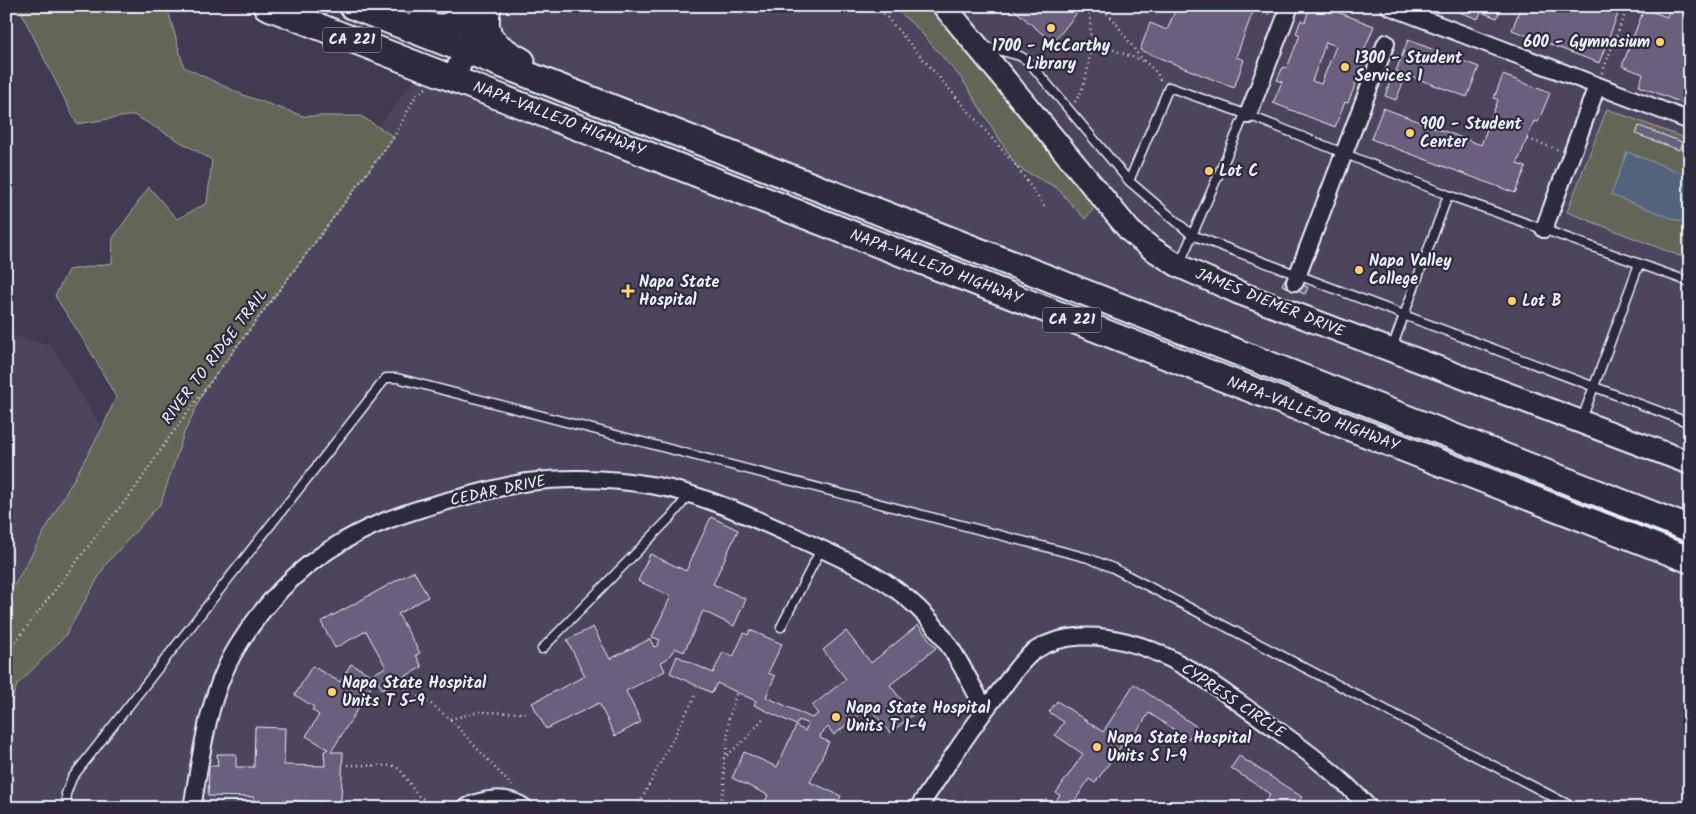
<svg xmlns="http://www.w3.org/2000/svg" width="1696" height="814" viewBox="0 0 1696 814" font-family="Kalam,sans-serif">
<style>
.built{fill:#4e455d}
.green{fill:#646557;stroke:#a6aba8}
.water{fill:#53637d;stroke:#8f9cae}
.building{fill:#6b5e7b;stroke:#e8f1f8;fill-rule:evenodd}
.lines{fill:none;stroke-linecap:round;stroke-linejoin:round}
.lane-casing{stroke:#e8f1f8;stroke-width:11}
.street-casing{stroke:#e8f1f8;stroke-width:20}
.secondary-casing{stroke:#e8f1f8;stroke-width:26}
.primary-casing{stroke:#e8f1f8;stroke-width:29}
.path{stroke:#e8f1f8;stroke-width:2.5;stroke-dasharray:1 4;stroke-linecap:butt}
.lane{stroke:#2f2a3d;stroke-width:8}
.street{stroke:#2f2a3d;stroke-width:16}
.secondary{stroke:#2f2a3d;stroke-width:22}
.primary{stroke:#2f2a3d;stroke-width:25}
.poi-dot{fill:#ffd166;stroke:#2f2a3d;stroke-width:2}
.labels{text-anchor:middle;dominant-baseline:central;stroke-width:4.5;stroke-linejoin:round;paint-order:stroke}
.shield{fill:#2f2a3d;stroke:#b0b5c0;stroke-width:1}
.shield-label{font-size:15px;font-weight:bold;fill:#e8f1f8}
.poi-label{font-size:16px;font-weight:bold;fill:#e8f1f8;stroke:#2f2a3d;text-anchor:start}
.street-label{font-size:16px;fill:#e8f1f8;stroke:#2f2a3d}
</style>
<rect width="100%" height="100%" fill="#413a50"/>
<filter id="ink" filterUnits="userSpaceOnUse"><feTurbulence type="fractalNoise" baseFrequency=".02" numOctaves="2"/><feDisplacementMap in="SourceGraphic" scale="10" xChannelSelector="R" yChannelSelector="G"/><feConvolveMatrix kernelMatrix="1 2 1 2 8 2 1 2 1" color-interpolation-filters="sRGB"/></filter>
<g filter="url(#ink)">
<path class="built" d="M488 6H1690V529L524 63 485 17Z
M423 67 1690 560V808H6V631Z
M6 334 51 346 102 429 6 600Z"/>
<path class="green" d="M18 6H167L184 67 243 95 303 116H361L394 137 205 389 184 433 161 503 106 564 65 636 17 685 6 717V600L102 429 116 397 88 347 55 296 68 270 112 263 113 238 149 187 177 219 207 203 212 160 134 115 77 124Z
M352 6H470L453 25Z
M893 6H945L1102 199 1085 219 1057 188 1017 167 962 79 918 29Z
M1607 109 1690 140V260L1567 212Z"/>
<path class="water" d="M1627 152 1690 176V225L1611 195Z"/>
<path class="building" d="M1010 6H1070L1077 13 1053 43Z
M1177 6H1255L1236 57 1244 60 1234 88 1140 50 1150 23 1167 30Z
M1310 6H1322L1374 26 1361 58 1365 59 1348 103 1345 102 1335 127 1273 103 1282 82 1277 80 1283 67 1287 68 1300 35 1296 33 1301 20 1305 22ZM1326 42 1336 46 1321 84 1312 81Z
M1443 6H1502L1497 18 1481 12 1478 19Z
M1521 6H1621L1599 63 1512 30Z
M1670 7 1690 15V106L1639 86 1643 74 1622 66 1644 9 1667 17Z
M1408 40 1479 67 1467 97 1396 71Z
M1503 75 1550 93 1538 122 1534 121 1517 164 1526 167 1515 193 1371 139 1383 108 1481 145 1498 100 1494 98Z
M1391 79 1403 83 1396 100 1385 96Z
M1639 126 1682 142 1679 150 1636 134Z
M1285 279 1308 287 1305 294 1282 285Z
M711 517 738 530 713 584 746 599 734 626 703 611 684 652 675 648 667 659 661 662 665 671 626 691 641 722 615 736 599 703 546 729 532 703 585 676 567 640 593 627 610 659 650 639 654 647 657 646 660 640 652 637 671 596 638 581 650 554 686 571Z
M414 571 428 597 398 614 420 653 416 655 422 667 382 689 376 679 331 752H343L341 800H339L338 808H322V802L283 800V808H254V797L208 796 209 766H218L217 754H236V767H254L255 727 285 728 284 765 325 766 324 751 328 749 306 736 319 715 312 710 314 707 295 695 312 666 340 682 351 664 371 675 386 667 366 631 335 648 321 622Z
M918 625 936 648 890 685 913 715 890 733 869 707 834 735 828 727 821 734 820 738 829 742 810 782 841 796 835 808H762L768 795 732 778 744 752 777 767 796 726 805 731 808 724 799 720 796 725 754 705 756 701 717 683 712 693 670 673 677 656 713 673 723 652 733 657 744 633 748 635 750 630 782 644 768 673 775 676 766 697 812 718 818 714 812 706 846 679 823 650 846 631 871 663Z
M1134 684 1197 727 1188 739 1149 713 1133 737 1129 735 1095 783 1089 779 1070 808H1030L1033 803 1040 807 1046 799 1053 805 1060 795 1056 793 1083 754 1055 735 1064 722 1049 712 1057 701 1103 732Z
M1239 756 1302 797 1294 808H1261L1270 794 1231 768Z"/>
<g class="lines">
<defs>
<path id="lane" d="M987 47 1020 56 1028 61 1129 181
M1180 263 1245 114
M1690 282 1448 195 1248 115 1169 87 1129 181 1192 235 1690 423
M1392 348 1448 195
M1582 419 1639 264
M781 627 821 549
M542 649 671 517 689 495
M68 808 66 794 72 778 386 378H397L1088 558 1113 568 1567 804 1568 808"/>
<path id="street" d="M1389 6 1690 121
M1248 115 1290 6
M1544 229 1597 86
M1295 282 1386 43
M192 808C202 752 208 690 241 641 264 605 293 573 329 550 366 525 407 512 451 500 476 494 502 486 528 482 574 476 626 479 671 489 713 499 760 521 800 539 842 559 884 575 918 608 948 636 966 674 985 710
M465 808C483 798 508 795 525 808
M918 808C946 767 972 725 1003 687 1012 675 1023 658 1036 650 1062 633 1098 634 1127 642 1174 654 1214 685 1252 712 1294 742 1335 770 1369 808"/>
<path id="secondary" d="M944 6 1130 231 1151 248 1179 266 1237 292 1690 463
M454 79 482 6"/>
<path id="primary" d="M266 6 1690 560
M352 6 1690 529
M488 6C481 40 496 46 522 61
M419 23C447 31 452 28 470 6"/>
</defs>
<use href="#lane" class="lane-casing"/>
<use href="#street" class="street-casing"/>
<use href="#secondary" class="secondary-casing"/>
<use href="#primary" class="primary-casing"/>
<path class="path" d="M877 6 1017 167 1045 207
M1100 6 1114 20 1139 56 1157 73 1161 82
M1254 8 1272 15
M1090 41 1143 61
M1602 73 1628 6
M1075 102C1092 77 1092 36 1089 6
M1528 139 1559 150
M6 654 100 531 132 493 170 436 394 137 416 95 426 88
M397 683 430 703 450 719 512 786
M450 719 480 712 526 713
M726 754 729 718 736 694
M348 765 395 766 402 772 417 795 436 808
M637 808 696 694
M718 808 724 789V758L749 736 764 717"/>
<use href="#lane" class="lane"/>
<use href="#street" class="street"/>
<use href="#secondary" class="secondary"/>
<use href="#primary" class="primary"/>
</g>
</g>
<g class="poi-dot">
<circle cx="1051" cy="28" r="5"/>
<circle cx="1660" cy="42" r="5"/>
<circle cx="1345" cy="67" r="5"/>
<circle cx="1410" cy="133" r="5"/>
<circle cx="1209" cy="171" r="5"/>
<circle cx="1359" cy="270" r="5"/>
<path d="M625.5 283.5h5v5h5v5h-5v5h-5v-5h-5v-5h5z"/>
<circle cx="1512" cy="301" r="5"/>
<circle cx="332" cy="692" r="5"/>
<circle cx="836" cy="717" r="5"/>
<circle cx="1097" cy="747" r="5"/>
</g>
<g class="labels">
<g class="shield">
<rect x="323" y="27.5" width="58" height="25" rx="4"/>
<rect x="1043" y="307.5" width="58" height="25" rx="4"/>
</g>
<g class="shield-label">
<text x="352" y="40">CA 221</text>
<text x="1072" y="320">CA 221</text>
</g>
<g class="poi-label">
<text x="1650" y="42" text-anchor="end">600 - Gymnasium</text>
<text x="1051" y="46" text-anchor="middle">1700 - McCarthy<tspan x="1051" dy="18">Library</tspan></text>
<text x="1355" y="58">1300 - Student<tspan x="1355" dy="18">Services 1</tspan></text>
<text x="1420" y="124">900 - Student<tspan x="1420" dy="18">Center</tspan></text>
<text x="1219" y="171">Lot C</text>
<text x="1369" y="261">Napa Valley<tspan x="1369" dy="18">College</tspan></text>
<text x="639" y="282">Napa State<tspan x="639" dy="18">Hospital</tspan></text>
<text x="1522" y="301">Lot B</text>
<text x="342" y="683">Napa State Hospital<tspan x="342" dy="18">Units T 5-9</tspan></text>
<text x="846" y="708">Napa State Hospital<tspan x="846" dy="18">Units T 1-4</tspan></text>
<text x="1107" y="738">Napa State Hospital<tspan x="1107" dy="18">Units S 1-9</tspan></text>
</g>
<g class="street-label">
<text transform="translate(559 119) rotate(21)">NAPA-VALLEJO HIGHWAY</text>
<text transform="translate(936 267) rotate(21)">NAPA-VALLEJO HIGHWAY</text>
<text transform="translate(1270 303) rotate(22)">JAMES DIEMER DRIVE</text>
<text transform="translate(215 357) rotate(-53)">RIVER TO RIDGE TRAIL</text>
<text transform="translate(1313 414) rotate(21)">NAPA-VALLEJO HIGHWAY</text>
<text transform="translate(498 491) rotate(-12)">CEDAR DRIVE</text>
<text transform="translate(1233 701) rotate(34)">CYPRESS CIRCLE</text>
</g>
</g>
<rect width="1696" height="814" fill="none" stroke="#2f2a3d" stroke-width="25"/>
<rect x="12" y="12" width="1671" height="789" fill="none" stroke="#e8f1f8" stroke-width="2" filter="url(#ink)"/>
</svg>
